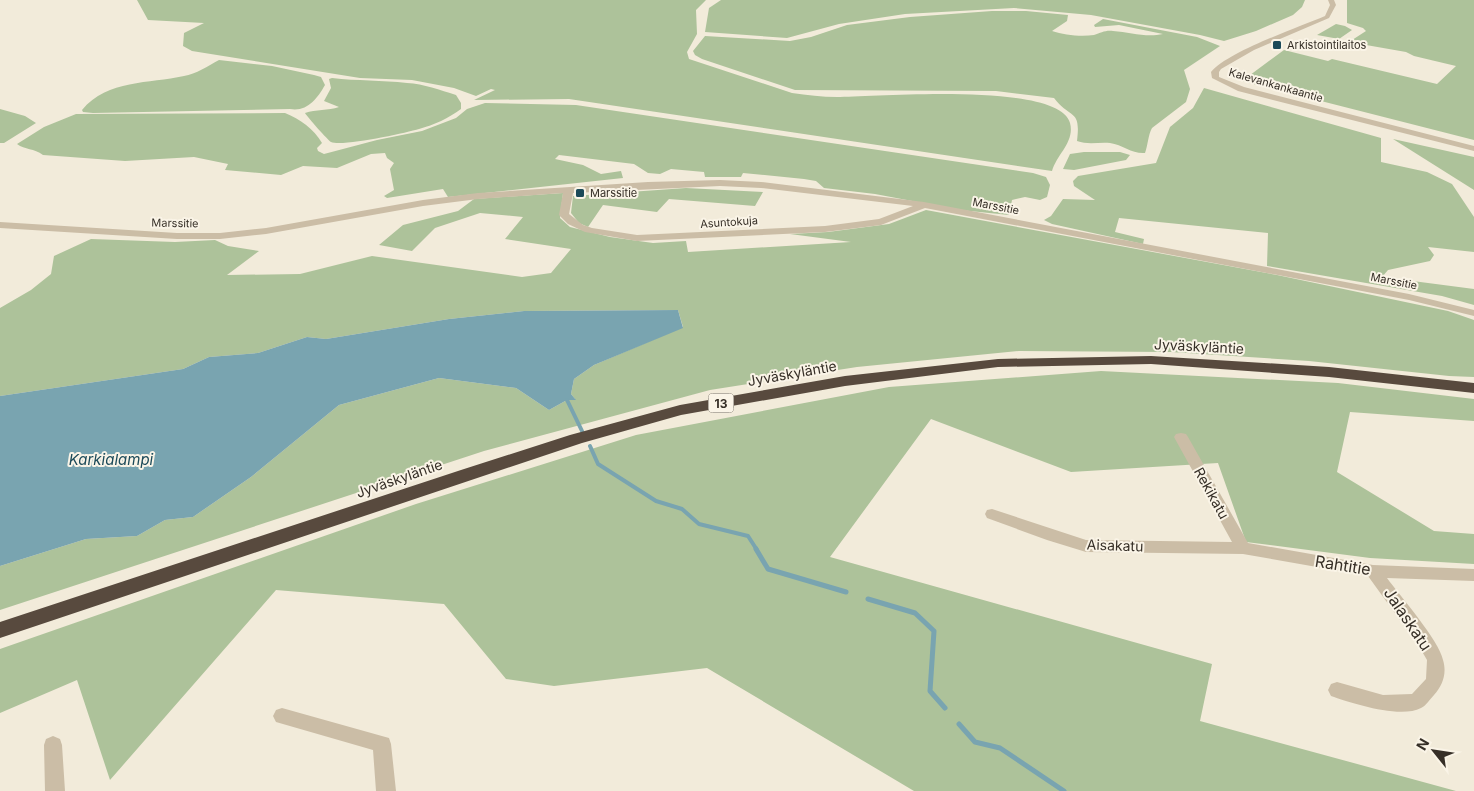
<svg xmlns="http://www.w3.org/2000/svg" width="1474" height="791" viewBox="0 0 1474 791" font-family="Inter,sans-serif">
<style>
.green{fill:#adc29a}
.water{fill:#79a4b0}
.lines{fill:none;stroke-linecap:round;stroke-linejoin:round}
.stream-far1{stroke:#79a4b0;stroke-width:4}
.stream{stroke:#79a4b0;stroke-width:5}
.minor{fill:#cbbda6;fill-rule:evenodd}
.highway{fill:#584a3e;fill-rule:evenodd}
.poi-dot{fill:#1c4a59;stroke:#faf4e7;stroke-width:2}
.labels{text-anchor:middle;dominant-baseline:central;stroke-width:4;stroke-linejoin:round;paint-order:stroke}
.far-poi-label{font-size:11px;fill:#362f27;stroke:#faf4e7;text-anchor:start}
.far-street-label{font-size:11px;fill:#362f27;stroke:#faf4e7}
.shield{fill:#faf4e7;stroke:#716a61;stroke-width:1}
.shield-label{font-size:12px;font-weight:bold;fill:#362f27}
.street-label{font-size:14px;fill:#362f27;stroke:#faf4e7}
.water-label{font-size:15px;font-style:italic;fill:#1c4a59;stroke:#faf4e7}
.near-street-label{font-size:16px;fill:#362f27;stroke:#faf4e7}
</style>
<rect width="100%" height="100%" fill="#f2ebda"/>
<path class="green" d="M137 0H706L696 10 697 34 687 52 689 59 792 93C807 95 822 97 837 97 874 97 1059 81 1070 123 1075 142 1057 154 1052 171L569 99 474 100 495 90 491 89 476 96 454 88 412 80 360 78 192 51 183 46 184 33 204 23 148 20Z
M721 0H1305L1302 7 1293 15 1256 31 1224 41 1200 35 1091 15 1014 8 905 14 839 24 787 38 705 32 709 8Z
M1347 0H1474V140L1242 81 1284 50 1328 61 1332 59 1437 84 1456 66 1414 56 1406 52 1349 42 1366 31 1363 28 1347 23Z
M992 11H1026L1068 15 1067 21 1052 31C1064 35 1081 37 1094 35 1101 33 1105 30 1113 31 1130 32 1146 38 1163 34L1119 25 1095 27 1094 25 1103 19 1197 37 1220 46 1184 70 1190 89 1186 102 1152 128C1148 135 1148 145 1145 153 1132 154 1123 145 1110 143 1098 142 1088 145 1077 141 1081 108 1071 120 1054 98L996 91 795 90 702 59 695 55 693 51 705 36 790 41 811 37 847 25 910 17Z
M1336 24 1345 26 1352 30 1339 39 1317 35Z
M219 60 272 66 314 75 321 77 325 85C317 99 307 112 290 109L93 113 83 112 82 110C108 79 149 84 184 76 196 74 208 66 219 60Z
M332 78C357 81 382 80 407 83 424 84 440 90 456 95L461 103V109C449 118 434 125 419 129 405 133 342 147 331 142 328 140 308 118 305 113 316 109 328 111 339 107L324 101 331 88 329 79Z
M1204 88 1381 138V162L1427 172 1452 184 1474 217V252L1428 247 1434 255 1430 261 1388 270 1382 277 1474 289V305L1442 296 1267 266 1268 233 1119 218 1115 232 1144 239 1143 244 1052 224 1044 220 1051 216 1063 199 1095 200 1074 186 1073 181 1078 176 1156 163 1170 127 1193 108Z
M485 103 576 105 1033 173 1046 177 1050 185 1047 197 1040 200 1025 197 1012 200 1009 215 960 210 875 194 824 188 816 181 804 179 743 173 741 177H705L704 172 671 169 660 174 648 173 634 164 559 155 555 159 583 165 601 174 621 171 623 178 448 197 443 189 387 198 384 196 394 190 390 169 394 163 387 158 385 153 371 154 337 168 303 166 281 175 225 170 228 164 194 157 125 161 43 155C34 148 25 150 17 144L44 127 76 114 285 113C300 119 314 129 322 143L317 148 318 151 324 154 377 140 422 131 456 118 467 109Z
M0 109 25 116 36 123 4 143H0Z
M1393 139 1474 157V190Z
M1084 152H1120L1130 155 1126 160 1074 170 1063 169 1070 154Z
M686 188 763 192 755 206 669 199 657 212 603 205 588 227 579 223 571 213 573 196Z
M563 193 560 218 570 227 610 237 653 243 686 241 688 252 851 242 790 234 828 232 889 224 926 210 1277 275 1448 311 1474 320V377L1449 376 1309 361 1171 352 1019 351 857 367 710 390 484 451 0 610V566L86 539 137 536 165 520 193 517 251 477 339 405 439 378 516 388 549 410 567 400 575 399 571 394 574 379 594 365 683 327 678 310 524 311 449 319 326 339 307 337 258 353 209 357 183 369 0 396V308L31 290 51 274 54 256 91 239 175 242 215 240 228 246 259 251 227 275 300 274 372 256 522 277 551 273 571 249 505 239 523 217 480 213 435 228 412 251 379 245 403 225 458 211 474 199Z
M1101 371 1338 383 1474 399V421L1350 412 1337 472 1434 531 1474 534V564L1370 558 1246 542 1218 463 1071 472 931 419 830 557 1212 664 1200 721 1456 791H914L707 668 554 686 506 679 444 604 276 590 110 780 77 680 0 713V649L416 504 636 435 889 387Z"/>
<path class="water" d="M678 310 683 328 594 365 574 379 571 394 576 400H567L549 410 516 388 439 378 339 405 251 477 193 517 165 520 137 536 86 539 0 566V396L183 369 209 357 258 353 307 337 326 339 449 319 524 311Z"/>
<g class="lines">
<path class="stream-far1" d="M567 400 582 431
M590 446 598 464 656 501 682 509 699 524 748 536 757 550"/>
<path class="stream" d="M756 549 768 569 846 592
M868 599 915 613 934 631 930 691 945 708
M959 724 975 742 1000 748 1064 791"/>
<path class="minor" d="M1328 0H1334L1336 5 1329 18 1254 50 1221 69 1219 72V77L1244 87 1474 146V151L1238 91 1212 78 1211 72C1229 51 1297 28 1325 16L1330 5Z
M720 180 761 182 924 202 1409 294 1474 310V316L1409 300 925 208 881 225 825 232 637 241 585 232 568 224 559 215 563 193 478 199 423 206 266 234 220 239H177L0 228V222L177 233H220L266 228 423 200 478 193 648 182ZM720 186 761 188 913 206 879 219 825 226 637 235 592 228 583 225 569 214 573 193Z
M1181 433 1186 434 1188 437 1248 543 1373 565 1474 569V581L1387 578C1400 596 1439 640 1443 660 1447 673 1443 685 1434 695 1430 699 1426 706 1421 708 1400 719 1351 703 1331 696L1328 690 1331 684 1337 682 1383 695 1412 694 1426 679 1427 660 1420 648 1368 576 1243 554 1086 552 1047 540 987 518 985 514 987 510 992 509 1086 540 1232 542 1174 437 1176 434Z
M282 708 389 738 391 744 396 791H376L373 750 276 722 273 716 276 710Z
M53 736 60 739 62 745 65 791H45L44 745 46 739Z"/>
<path class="highway" d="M1151 356 1329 367 1474 383V393L1329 377 1151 364 998 367 845 386 681 415 582 443 0 638V622L461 470 570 435 680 405 845 376 998 359Z"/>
</g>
<g class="poi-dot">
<rect x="1272" y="40" width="10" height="10" rx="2.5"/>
<rect x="575" y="188" width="10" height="10" rx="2.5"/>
</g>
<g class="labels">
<g class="far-poi-label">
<text x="1287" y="45">Arkistointilaitos</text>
<text x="590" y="193">Marssitie</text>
</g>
<g class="far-street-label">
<text transform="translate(1276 85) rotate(16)">Kalevankankaantie</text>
<text transform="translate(996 206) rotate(11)">Marssitie</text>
<text transform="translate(729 222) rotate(-4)">Asuntokuja</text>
<text transform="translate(175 223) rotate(1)">Marssitie</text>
<text transform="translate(1394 281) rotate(11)">Marssitie</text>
</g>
<rect class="shield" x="708.5" y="393.5" width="25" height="19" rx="4"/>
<g class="shield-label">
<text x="721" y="403">13</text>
</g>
<g class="street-label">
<text transform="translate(1199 346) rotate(3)">Jyväskyläntie</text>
<text transform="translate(792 373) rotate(-10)">Jyväskyläntie</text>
<text transform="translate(399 478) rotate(-19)">Jyväskyläntie</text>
<text transform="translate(1212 493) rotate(61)">Rekikatu</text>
<text transform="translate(1115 545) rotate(2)">Aisakatu</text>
</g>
<g class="water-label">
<text x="111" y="459">Karkialampi</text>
</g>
<g class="near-street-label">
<text transform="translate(1343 565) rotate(9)">Rahtitie</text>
<text transform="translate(1408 619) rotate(56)">Jalaskatu</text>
</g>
</g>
<g transform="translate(1434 751) rotate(300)" stroke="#faf4e7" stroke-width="4" paint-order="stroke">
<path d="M0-4L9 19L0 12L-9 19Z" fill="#362f27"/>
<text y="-8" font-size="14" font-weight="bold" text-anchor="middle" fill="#362f27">N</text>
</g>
</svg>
